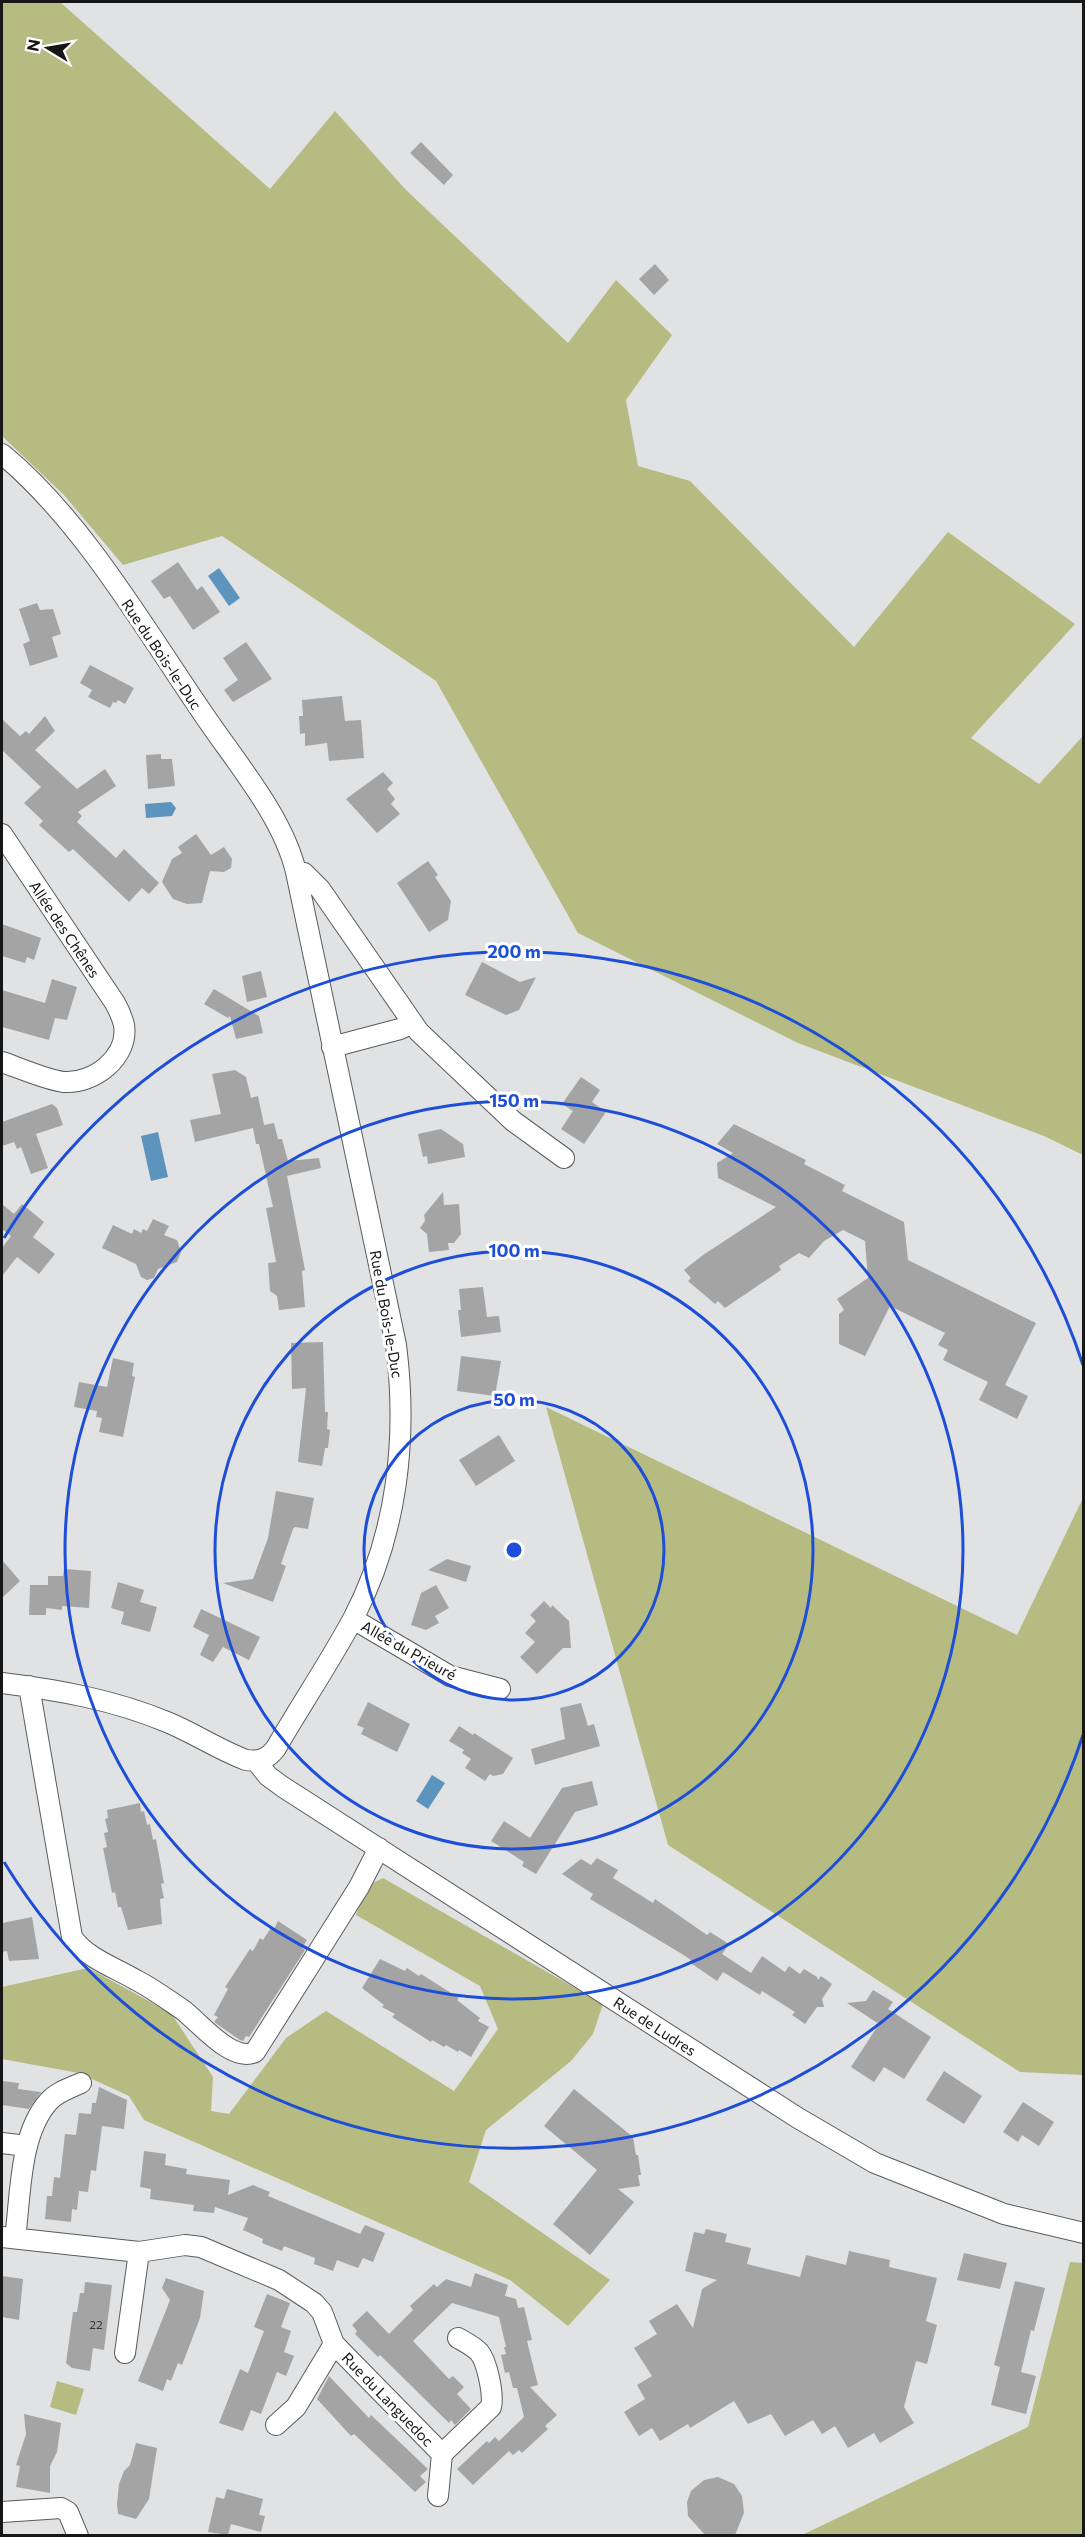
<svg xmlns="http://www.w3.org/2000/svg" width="1085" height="2537" viewBox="0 0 1085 2537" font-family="Commissioner,sans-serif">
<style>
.green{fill:#b5bb81}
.water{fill:#5c94bd}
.building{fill:#a5a4a5}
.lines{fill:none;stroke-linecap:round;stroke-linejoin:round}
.minor-casing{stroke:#5a5b5c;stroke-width:22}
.minor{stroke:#fff;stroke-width:20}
.ring{fill:none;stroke:#1d4ed8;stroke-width:3}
.labels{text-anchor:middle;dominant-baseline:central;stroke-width:6;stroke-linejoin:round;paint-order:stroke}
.number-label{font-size:12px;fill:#3a3a3a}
.street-label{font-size:15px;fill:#161617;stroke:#fff}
.centre{fill:#1d4ed8;stroke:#fff;stroke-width:3}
.ring-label{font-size:18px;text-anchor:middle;font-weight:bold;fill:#1d4ed8;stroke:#fff;stroke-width:6;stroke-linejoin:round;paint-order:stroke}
</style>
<rect width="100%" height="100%" fill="#e1e2e3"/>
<path class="green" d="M2 2H60L270 189 335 111 405 189 568 343 616 280 672 335 626 400 638 466 690 481 854 647 948 532 1075 624 971 738 1039 784 1083 736V1155L1044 1136 798 1043 578 933 436 681 222 536 123 565 64 495 2 436Z
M546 1407 1017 1635 1083 1498V2075L1020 2072 668 1845Z
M383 1878 603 2004 593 2034 571 2061 486 2130 469 2182 610 2280 568 2326 510 2280 144 2120 129 2096 79 2073 2 2059V1987L88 1968 171 2013 213 2077 211 2111 229 2114 286 2038 326 2011 454 2091 498 2029 480 1986 356 1915 367 1886Z
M1070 2262 1084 2263 1083 2535H802L1028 2427Z
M57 2381 84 2389 76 2415 50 2407Z"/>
<path class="water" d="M219 568 240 598 229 606 208 576Z
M171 802 176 808 172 816 146 818 145 804Z
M158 1132 168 1177 151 1181 141 1136Z
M432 1775 445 1783 428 1809 416 1801Z"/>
<path class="building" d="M421 142 453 175 444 185 410 153Z
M655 264 669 280 654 295 639 279Z
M178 562 197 590 202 586 220 612 193 630 170 596 164 599 151 581Z
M37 603 40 610 53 609 61 634 52 637 58 657 30 666 23 644 30 641 19 609Z
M246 642 272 679 233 702 224 690 238 680 223 658Z
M90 665 134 688 125 704 118 700 116 703 113 702 110 708 88 697 92 690 80 683Z
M342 696 345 721 361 720 364 758 329 761 327 743 305 746V733L300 734 299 716H303L302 700Z
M45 716 55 731 35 750 77 789 105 769 116 786 78 812 82 816 77 822 116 858 124 849 159 883 149 894 142 888 129 902 73 849 69 852 39 825 43 821 24 803 41 787 2 750V719L20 736 26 731 29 734Z
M161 754V759H172L175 786 148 789 146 755Z
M383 772 393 783 387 789 395 799 391 804 400 814 377 833 346 799Z
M196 834 211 855 224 847 232 859 231 868 224 872 210 871 202 903 187 904 173 899 162 882 172 859 182 853 178 847Z
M428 861 438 875 435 877 451 901 448 920 429 932 397 883Z
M2 924 41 938 34 960 27 957 25 963 2 956Z
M482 962 520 982 536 977 519 1010 506 1015 465 995Z
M261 971 267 997 247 1002 242 976Z
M52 979 77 987 67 1020 55 1018 49 1040 2 1027V990L45 1003Z
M214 989 259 1016 263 1033 236 1039 230 1016 228 1018 204 1004Z
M235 1070 246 1077 251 1098 258 1096 264 1125 274 1123 278 1139H282L288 1161 319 1158 321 1168 287 1176 305 1270 302 1271 305 1307 279 1310 277 1296 270 1291 268 1263 276 1262 266 1208 273 1207 259 1144H256L253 1128 195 1142 190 1120 221 1114 212 1074Z
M581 1077 600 1090 592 1102 606 1112 584 1144 561 1129 573 1111 562 1104Z
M52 1104 57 1108 63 1125 36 1134 48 1168 31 1174 21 1147 17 1149 14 1142 2 1146V1122Z
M734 1124 806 1160 804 1164 845 1185 842 1191 904 1222 908 1260 1036 1323 1005 1385 1028 1396 1017 1419 979 1400 988 1382 943 1360 948 1350 938 1345 945 1333 890 1306 865 1356 839 1344V1314L844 1310 837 1299 868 1278 865 1241 843 1230 824 1241 809 1258 799 1253 779 1266 781 1270 725 1308 718 1301 715 1304 688 1281 691 1278 684 1270 703 1255 776 1207 718 1178 717 1163 733 1153 717 1144Z
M441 1129 463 1144 465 1157 428 1164 427 1156 423 1157 418 1134Z
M443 1192 444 1205 459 1204 461 1234 454 1243H448L449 1250 429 1252 427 1234 420 1228 425 1221 424 1215Z
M2 1204 14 1214 22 1204 44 1222 33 1237 55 1254 39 1274 17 1257 2 1276V1248L11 1236 2 1229Z
M153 1219 169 1226 164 1235 177 1240 181 1252 177 1262 158 1269 154 1278 147 1280 141 1277 136 1264 102 1248 113 1225 132 1234 134 1229 141 1233 143 1229 147 1231Z
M483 1287 487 1317 499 1316 501 1332 461 1337 458 1310H461L459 1289Z
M323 1342 325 1412H328L327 1429 330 1430 328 1448H325L322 1466 298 1462 306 1388 292 1389 291 1343Z
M461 1356 501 1361 495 1396 457 1391Z
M113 1358 134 1363 132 1376 135 1377 123 1437 99 1432 102 1418 96 1417 97 1411 74 1407 79 1382 107 1387Z
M499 1435 515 1461 476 1486 459 1460Z
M276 1491 314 1498 308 1529 295 1527 293 1529 281 1564 286 1566 273 1602 223 1583 253 1579 268 1538Z
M447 1559 471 1566 466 1582 428 1570Z
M2 1560 20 1581 2 1598Z
M64 1569 91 1571 89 1608 62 1606V1610L46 1608V1615H29L30 1585H48V1576H63Z
M118 1582 144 1590 140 1602 157 1607 150 1632 121 1624 124 1612 111 1608Z
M436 1585 449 1608 435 1616 439 1623 426 1630 411 1625 421 1593Z
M544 1601 551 1608 552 1605 569 1621 571 1648H563L537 1674 520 1657 535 1642 525 1633 536 1621 530 1615Z
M201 1609 260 1637 249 1660 223 1647 213 1662 200 1655 209 1635 193 1627Z
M368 1702 410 1724 397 1752 361 1734 364 1728 357 1725Z
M581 1703 588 1726 594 1724 600 1746 535 1765 531 1749 565 1739 560 1708Z
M459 1726 473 1735 474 1733 513 1758 503 1774 493 1776 490 1774 485 1781 465 1768 471 1759 462 1753 464 1750 449 1741Z
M592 1781 598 1805 575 1812 536 1874 522 1866 524 1862 491 1841 504 1821 530 1838 562 1788Z
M140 1803 141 1812 144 1811 147 1825 150 1824 153 1840 156 1839 164 1883 161 1884 164 1898 160 1899 162 1924 128 1930 121 1907H118L115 1892 112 1893 103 1848 107 1847 104 1833 108 1832 105 1819 108 1818 107 1810Z
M597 1858 618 1870 613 1878 653 1903 655 1899 707 1935 710 1932 729 1944 722 1954 751 1973 762 1956 785 1972 789 1966 800 1974 804 1969 817 1977 818 1980 821 1976 832 1984 822 1999 824 2007H817L805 2024 792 2015 795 2012 762 1991 760 1995 723 1972 717 1981 689 1962 691 1960 682 1954 590 1899 593 1894 562 1874 581 1859 591 1865Z
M32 1917 39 1959 9 1961 7 1951 2 1952V1923Z
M278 1921 307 1940 302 1948 305 1950 249 2037 246 2036 243 2041 240 2040 214 2022 218 2017 214 2015 228 1989 225 1987 250 1949 253 1951 260 1938 263 1940 271 1928 274 1929Z
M380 1959 405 1971 407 1968 419 1976 421 1974 459 1998 457 2000 480 2018 478 2021 489 2027 471 2057 459 2050 458 2052 446 2045 444 2047 432 2040 431 2042 392 2017 395 2014 382 2007 384 2005 362 1988Z
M873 1990 893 2002 888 2009 931 2037 904 2079 884 2067 874 2082 851 2067 879 2024 847 2003 866 2001Z
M944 2071 982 2096 964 2124 926 2100Z
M2 2081 19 2083 18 2089 41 2092 29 2109 2 2105Z
M99 2087 127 2100 124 2129 102 2126 96 2171 91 2170 88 2192 79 2191 77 2210 72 2209 71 2222 45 2219 47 2196H52L54 2177 60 2178 65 2134 76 2135 79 2113 91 2114 92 2103H96Z
M574 2089 633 2137 636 2155H638L641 2175H638L640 2186 618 2189 634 2202 590 2255 553 2224 597 2170 544 2126Z
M1023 2102 1054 2122 1039 2146 1022 2135 1018 2142 1003 2132Z
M144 2151 166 2154 165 2165 187 2169 186 2174 230 2180 228 2195 253 2185 270 2192 268 2196 360 2234 365 2225 385 2233 373 2262 363 2258 358 2268 337 2260 333 2271 314 2264 315 2258 284 2246 282 2251 262 2243 263 2239 243 2230 248 2218 215 2207 214 2213 193 2211 194 2205 150 2199 151 2189 140 2187Z
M706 2229 727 2234 725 2242 751 2248 747 2264 800 2277 806 2255 846 2265 849 2251 890 2260 889 2267 937 2278 926 2321 937 2325 927 2364 916 2361 904 2407 914 2423 880 2443 874 2433 848 2448 835 2426 822 2434 813 2420 785 2436 771 2414 748 2424 734 2401 690 2428 688 2424 660 2441 652 2428 639 2436 624 2412 645 2399 637 2385 652 2376 634 2348 657 2334 649 2321 677 2304 693 2328 702 2289 717 2280 685 2271 694 2232 704 2234Z
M964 2253 1007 2263 1000 2289 957 2280Z
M475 2273 508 2285 505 2296 516 2299 518 2308 524 2307 532 2340 527 2341 538 2385 530 2387 557 2415 545 2426 548 2429 522 2453 519 2450 513 2455 503 2445 509 2451 473 2485 457 2469 487 2441 489 2443 495 2437 499 2441 524 2417 517 2388H513L509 2372 505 2373 501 2355 506 2354 504 2347H506L499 2317 452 2303 413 2341 449 2379 453 2376 464 2387 457 2394 471 2409 455 2425 451 2420 449 2423 380 2355 378 2357 355 2334 357 2331 352 2325 367 2311 389 2334 413 2310 410 2306 434 2284 437 2287 446 2279 471 2287Z
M2 2276 23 2279 19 2320 2 2317Z
M166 2278 204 2291 200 2318 182 2365 178 2363 171 2381 167 2379 163 2391 138 2381 170 2300 162 2288Z
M1015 2281 1045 2288 1034 2331 1031 2330 1021 2372 1036 2376 1026 2414 991 2405 1000 2367 994 2365Z
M85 2282 112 2285 104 2350 93 2348 90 2371 72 2368 66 2363 73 2312H77L80 2293H84Z
M267 2294 290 2303 281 2327 291 2331 284 2352 294 2356 286 2376 277 2372 261 2414 251 2410 243 2431 219 2423 240 2369 248 2373 264 2331 254 2327Z
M329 2376 369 2418 371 2415 428 2469 420 2476 426 2482 415 2492 354 2434 351 2436 317 2399Z
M24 2414 61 2423 57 2452 50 2466V2493L16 2487 20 2466 16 2465 26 2434Z
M136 2443 157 2448 149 2499 136 2519 118 2514 117 2504 119 2484 124 2471 130 2465Z
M718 2477 734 2484 742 2496 744 2513 735 2535H705L688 2516 687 2502 691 2491 704 2480Z
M227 2489 263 2499 259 2515 265 2516 261 2532 231 2524 228 2535 208 2532 216 2497 224 2499Z"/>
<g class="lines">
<defs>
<path id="minor" d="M2 454C82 520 143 626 202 712 234 760 283 816 296 872L396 1345C408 1439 397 1535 353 1619 329 1663 301 1705 276 1748 268 1759 259 1762 246 1760 219 1750 194 1733 167 1722 114 1700 59 1690 2 1683
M2 834 115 1003C119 1010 122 1017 124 1025 129 1057 94 1084 64 1082 46 1080 20 1068 2 1062
M296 872 304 873 320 889 419 1032 513 1121 564 1158
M332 1047 400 1029 413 1023
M353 1619 450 1676 500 1689
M29 1686 72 1937C86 1958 114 1967 136 1980 152 1988 168 2000 183 2010 200 2023 232 2063 255 2052L359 1887 379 1848
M256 1761 268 1776 283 1787 798 2118 875 2163 1004 2214 1084 2233
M2 2143 27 2146
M2 2237 139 2252 185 2245 201 2247 279 2280 314 2303 322 2312 334 2344 442 2454 491 2407C494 2395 487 2361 479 2352 473 2346 465 2342 458 2338
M15 2238C21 2195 19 2134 49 2101 57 2092 70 2088 81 2083
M125 2353 139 2252
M276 2425 296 2407 334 2344
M438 2496 442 2454
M2 2512 61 2508 68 2512 78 2536"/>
</defs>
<use href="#minor" class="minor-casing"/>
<use href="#minor" class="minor"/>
</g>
<g class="ring">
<circle cx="514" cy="1550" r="150"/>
<circle cx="514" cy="1550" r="299"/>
<circle cx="514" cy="1550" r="449"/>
<path d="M1083 1735A598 598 0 0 1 4 1862M4 1238A598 598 0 0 1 1083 1365"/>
</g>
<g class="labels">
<g class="number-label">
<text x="96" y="2324">22</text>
</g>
<g class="street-label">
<text transform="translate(162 654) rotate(56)">Rue du Bois-le-Duc</text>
<text transform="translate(65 929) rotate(56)">Allée des Chênes</text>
<text transform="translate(387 1314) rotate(80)">Rue du Bois-le-Duc</text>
<text transform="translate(409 1650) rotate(29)">Allée du Prieuré</text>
<text transform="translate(655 2026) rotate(33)">Rue de Ludres</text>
<text transform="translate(388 2399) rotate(46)">Rue du Languedoc</text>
</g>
</g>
<circle cx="514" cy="1550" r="9" class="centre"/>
<g class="ring-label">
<text x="514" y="958">200 m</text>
<text x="514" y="1107">150 m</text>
<text x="514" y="1257">100 m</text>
<text x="514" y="1406">50 m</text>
</g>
<rect width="1085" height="2537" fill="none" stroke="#161617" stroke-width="6"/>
<g transform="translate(48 48) rotate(281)" stroke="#ffffff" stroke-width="4.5" paint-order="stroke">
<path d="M0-4.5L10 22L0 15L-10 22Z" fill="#161617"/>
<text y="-9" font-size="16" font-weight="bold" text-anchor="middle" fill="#161617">N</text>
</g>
</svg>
